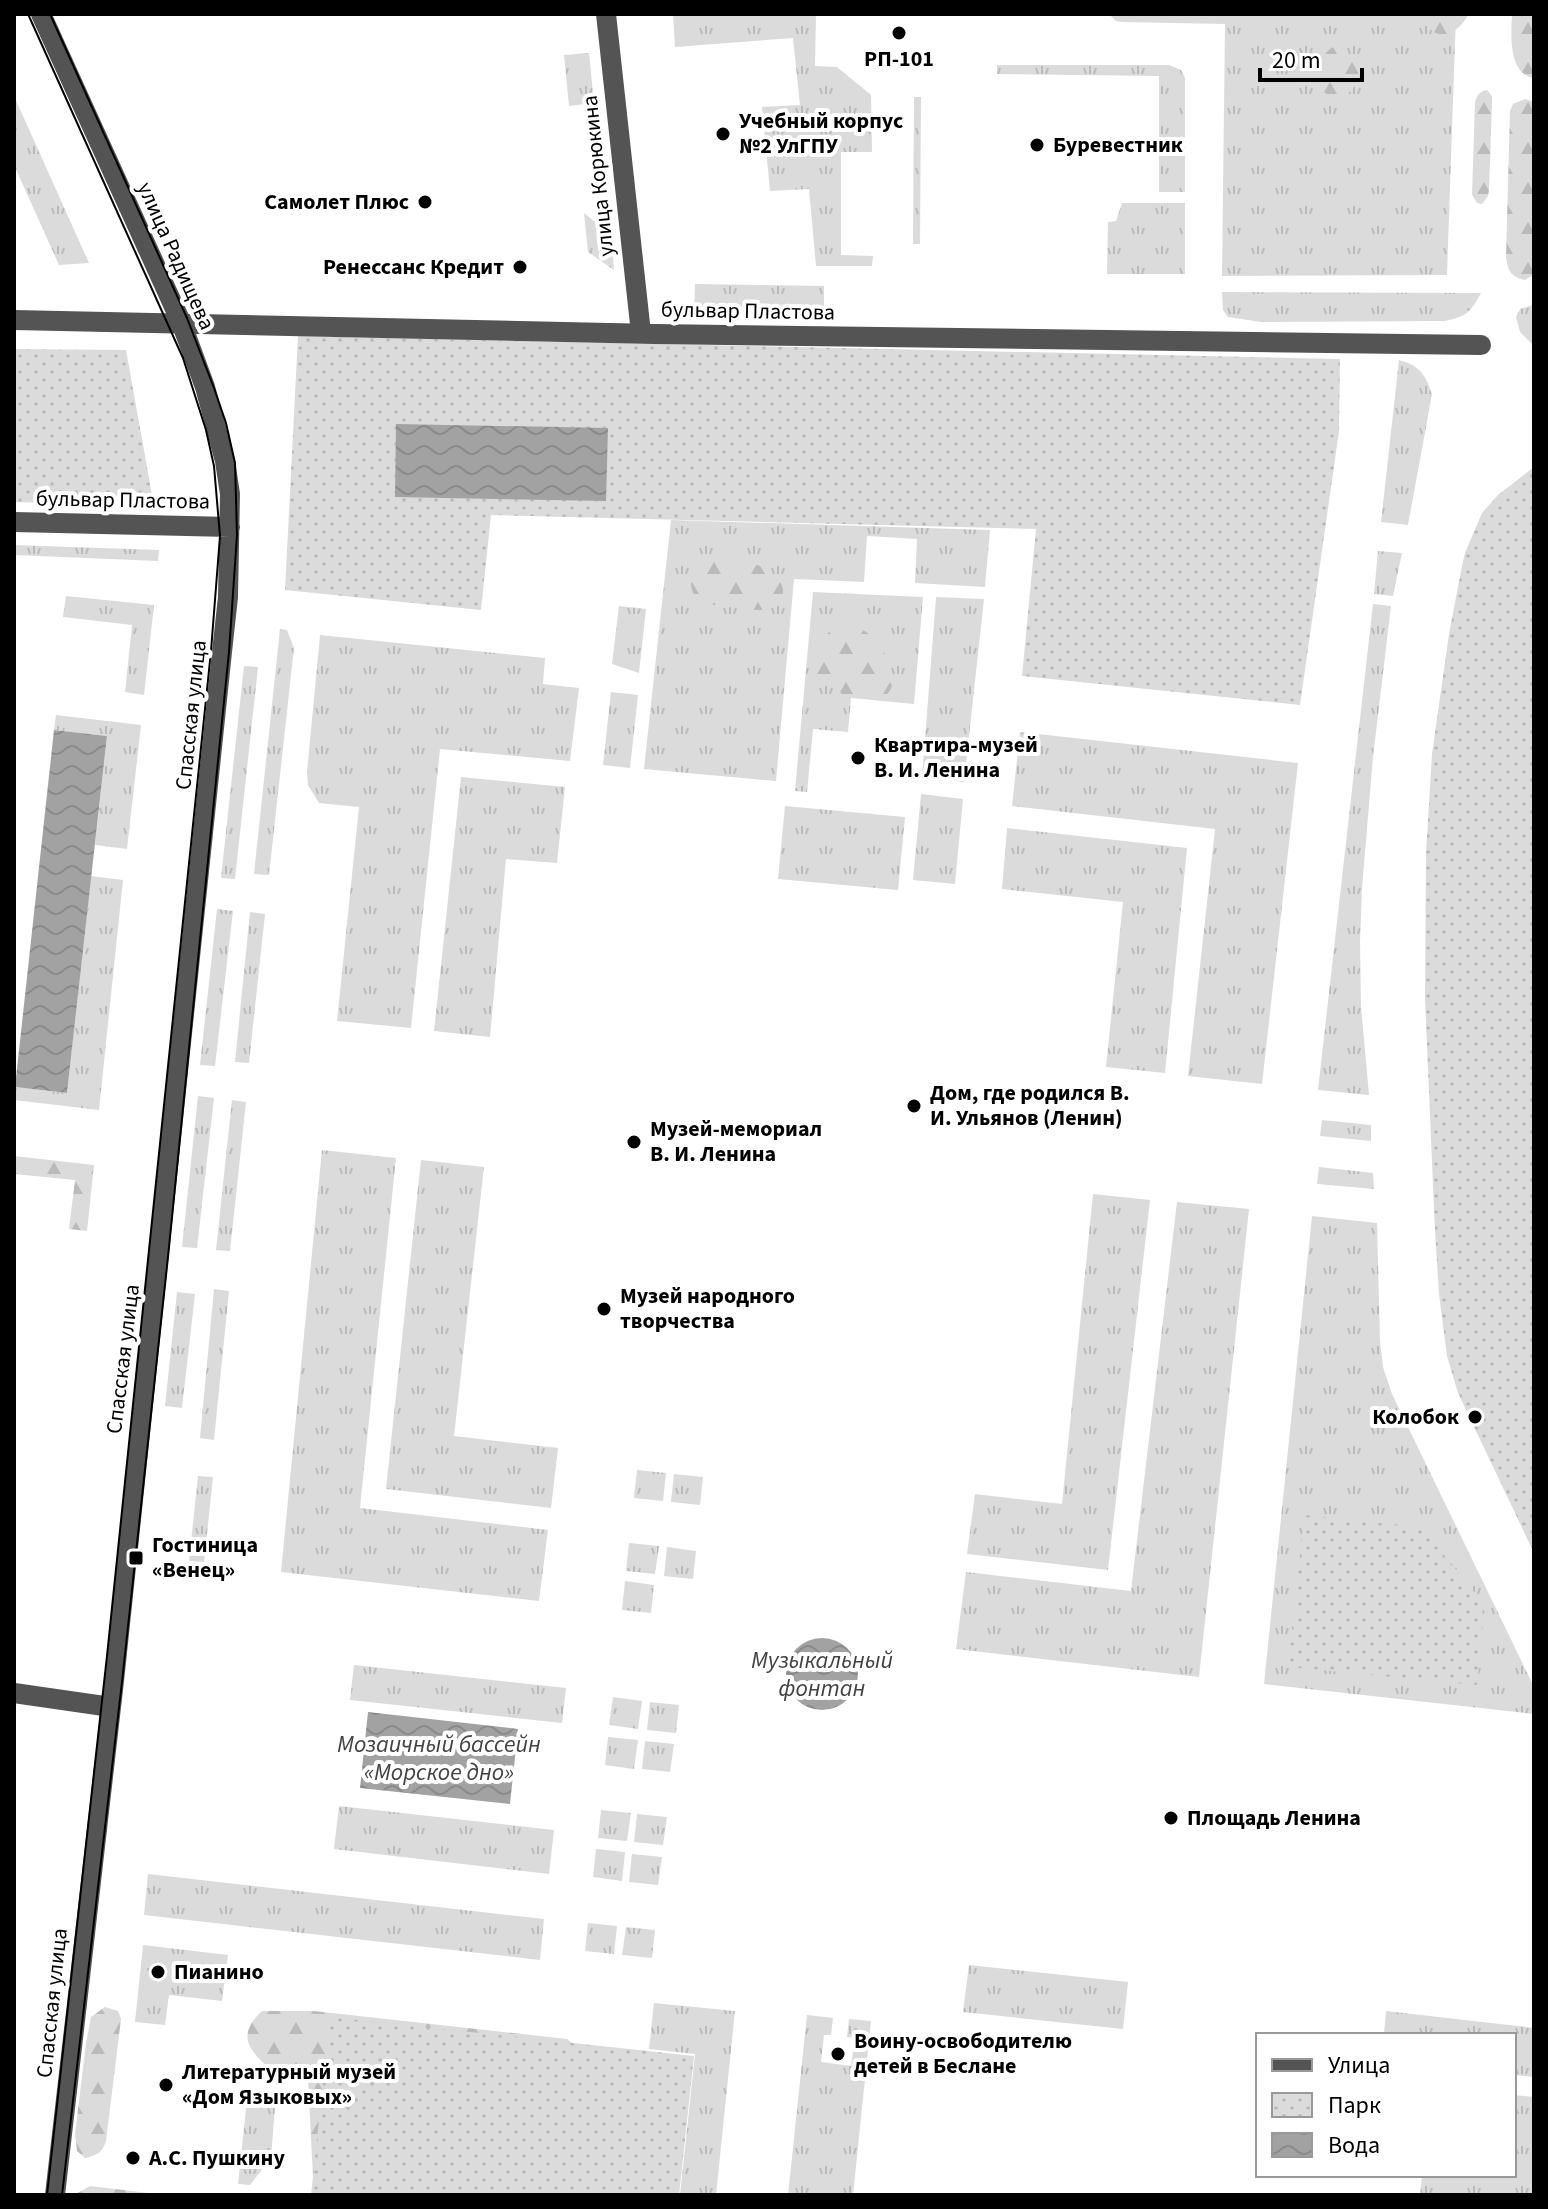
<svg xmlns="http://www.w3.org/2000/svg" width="1548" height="2209" font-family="'Source Sans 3',sans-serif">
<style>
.grass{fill:url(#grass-tufts)}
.forest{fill:url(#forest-firs)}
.park{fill:url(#park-dots)}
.water{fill:url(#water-waves)}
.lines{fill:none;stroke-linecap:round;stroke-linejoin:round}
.minor{stroke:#545454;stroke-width:20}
.tram{stroke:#000;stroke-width:2}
.poi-dot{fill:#000;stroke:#fff;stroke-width:3}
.labels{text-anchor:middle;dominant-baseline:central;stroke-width:8;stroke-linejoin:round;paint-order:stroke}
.poi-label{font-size:22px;font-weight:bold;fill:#000;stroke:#fff;text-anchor:start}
.street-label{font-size:22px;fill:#000;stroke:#fff}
.water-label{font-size:24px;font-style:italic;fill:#434343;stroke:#fff}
</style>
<defs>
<pattern id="grass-tufts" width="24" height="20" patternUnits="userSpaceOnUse" patternTransform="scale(2)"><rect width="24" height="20" fill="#dbdbdb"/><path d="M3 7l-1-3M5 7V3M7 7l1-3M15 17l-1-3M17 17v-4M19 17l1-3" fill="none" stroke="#bababa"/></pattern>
<pattern id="forest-firs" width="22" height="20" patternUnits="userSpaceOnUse" patternTransform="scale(2)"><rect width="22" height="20" fill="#dbdbdb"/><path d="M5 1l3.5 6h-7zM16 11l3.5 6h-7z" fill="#bababa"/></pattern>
<pattern id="park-dots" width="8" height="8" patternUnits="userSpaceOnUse" patternTransform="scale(2)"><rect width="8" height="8" fill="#dbdbdb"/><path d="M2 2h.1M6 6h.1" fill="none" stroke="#bababa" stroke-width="1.8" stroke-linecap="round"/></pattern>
<pattern id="water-waves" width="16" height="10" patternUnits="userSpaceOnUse" patternTransform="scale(2)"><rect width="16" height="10" fill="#a2a2a2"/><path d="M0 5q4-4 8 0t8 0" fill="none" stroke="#8a8a8a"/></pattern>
</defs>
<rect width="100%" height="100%" fill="#fff"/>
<!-- grass -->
<path class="grass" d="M 673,14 L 816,14 L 815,66 L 837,67 L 871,95 L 872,152 L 841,152 L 841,255 L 873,256 L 872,266 L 816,266 L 809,189 L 770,191 L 762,107 L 800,105 L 793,38 L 675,47 Z
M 1109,14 L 1456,14 L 1447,275 L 1222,276 L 1225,24 L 1122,22 L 1116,21 Z
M 589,53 L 594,103 L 569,106 L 564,55 Z
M 997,65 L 1169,65 L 1181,70 L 1185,78 L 1185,192 L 1159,192 L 1159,76 L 997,74 Z
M 14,96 L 89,263 L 59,265 L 14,165 Z
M 914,97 L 921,97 L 920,244 L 913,244 Z
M 1122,203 L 1185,203 L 1185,274 L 1107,274 L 1108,222 L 1116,221 Z
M 584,213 L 611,235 L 614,270 L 588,252 Z
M 695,284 L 824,286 L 824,314 L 694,312 Z
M 1222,292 L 1481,293 C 1470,313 1467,316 1445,321 L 1261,322 L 1228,317 L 1223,310 Z
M 1534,305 L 1534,346 L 1520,332 L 1516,317 L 1520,309 Z
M 1399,360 C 1420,366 1425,374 1432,394 L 1408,525 L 1381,522 Z
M 671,520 L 990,530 L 985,587 L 915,583 L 917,539 L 867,536 L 864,582 L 794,579 L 776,781 L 644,769 Z
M 14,545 L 159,550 L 158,561 L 14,555 Z
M 1378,551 L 1402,553 L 1393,596 L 1374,594 Z
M 813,592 L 923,597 L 914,704 L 851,698 L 848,732 L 813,729 L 807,792 L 795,791 Z
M 66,596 L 154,605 L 144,695 L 125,692 L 132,625 L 63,617 Z
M 936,597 L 984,599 L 964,782 L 922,778 Z
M 1373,604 L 1391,606 L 1373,757 L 1362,888 L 1360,942 L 1361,1006 L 1369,1095 L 1318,1090 Z
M 619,606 L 646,609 L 639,673 L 612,664 Z
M 280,629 L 287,630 L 294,648 L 269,875 L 254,874 Z
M 320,635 L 545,658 L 543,684 L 579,688 L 570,761 L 440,749 L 411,1028 L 337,1021 L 359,807 L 319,803 L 308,785 L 307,772 Z
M 244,666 L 258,667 L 235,879 L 221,878 Z
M 611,692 L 638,695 L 630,768 L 603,765 Z
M 56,715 L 141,725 L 127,849 L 95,845 L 107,736 L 54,730 Z
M 1020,732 L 1298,763 L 1262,1084 L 1188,1076 L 1215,829 L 1012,806 Z
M 461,777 L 565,787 L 557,863 L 506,859 L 490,1037 L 434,1031 Z
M 921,794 L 963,799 L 955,884 L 913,880 Z
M 785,806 L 905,817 L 898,890 L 778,879 Z
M 1007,828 L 1187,848 L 1165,1073 L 1106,1067 L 1123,902 L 1002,889 Z
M 91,876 L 123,880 L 99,1110 L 14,1100 L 15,1087 L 67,1093 Z
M 217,909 L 233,911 L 215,1066 L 200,1065 Z
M 250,912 L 265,914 L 249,1063 L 235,1062 Z
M 198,1096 L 214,1098 L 197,1248 L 182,1247 Z
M 232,1100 L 246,1102 L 230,1251 L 216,1250 Z
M 1322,1120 L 1371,1125 L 1371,1141 L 1320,1136 Z
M 322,1150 L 396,1158 L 360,1508 L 548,1530 L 539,1601 L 281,1572 Z
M 421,1160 L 484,1167 L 454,1436 L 558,1448 L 551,1508 L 386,1489 Z
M 1319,1167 L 1373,1173 L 1374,1189 L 1317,1184 Z
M 1093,1194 L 1150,1200 L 1108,1570 L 967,1554 L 975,1494 L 1062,1504 Z
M 1177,1202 L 1249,1209 L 1199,1677 L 956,1649 L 966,1572 L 1131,1591 Z
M 1312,1216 L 1377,1223 L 1380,1342 L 1383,1367 L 1392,1394 L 1534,1687 L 1534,1714 L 1264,1684 Z
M 214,1289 L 229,1291 L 214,1440 L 200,1438 Z
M 177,1292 L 195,1294 L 182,1408 L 165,1406 Z
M 637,1470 L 666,1473 L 663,1501 L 634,1498 Z
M 674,1474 L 703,1477 L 700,1505 L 671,1502 Z
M 198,1476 L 213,1477 L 204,1562 L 189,1561 Z
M 629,1543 L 659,1546 L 655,1574 L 626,1571 Z
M 667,1547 L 696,1551 L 693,1579 L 664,1576 Z
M 625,1581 L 654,1585 L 651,1613 L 622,1610 Z
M 354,1665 L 566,1688 L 562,1723 L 350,1700 Z
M 613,1697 L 642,1701 L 638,1729 L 609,1725 Z
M 650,1702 L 679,1705 L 676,1733 L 647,1730 Z
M 608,1737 L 638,1740 L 634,1769 L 605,1765 Z
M 645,1741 L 674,1744 L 670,1772 L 642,1769 Z
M 339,1806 L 554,1830 L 549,1874 L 334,1849 Z
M 601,1810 L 631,1813 L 627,1841 L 598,1838 Z
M 637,1814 L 667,1817 L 663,1845 L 634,1842 Z
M 596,1849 L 625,1852 L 622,1881 L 593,1877 Z
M 632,1854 L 662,1857 L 658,1885 L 629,1882 Z
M 148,1874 L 544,1919 L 540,1960 L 144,1915 Z
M 588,1923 L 617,1926 L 614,1954 L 585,1951 Z
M 626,1927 L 655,1930 L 652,1958 L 622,1955 Z
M 143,1945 L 228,1955 L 222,2001 L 169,1995 L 165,2025 L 135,2022 Z
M 969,1965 L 1128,1982 L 1123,2029 L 963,2012 Z
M 654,2003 L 735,2011 L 716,2195 L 680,2195 L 695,2054 L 649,2049 Z
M 1386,2011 L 1534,2028 L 1534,2077 L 1514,2075 L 1514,2035 L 1384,2035 Z
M 807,2015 L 833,2018 L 831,2035 L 824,2035 L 821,2062 L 851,2066 L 855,2038 L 847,2037 L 849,2019 L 871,2021 L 853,2195 L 788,2195 Z
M 248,2090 L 267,2094 L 272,2097 L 275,2107 L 271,2158 L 250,2185 L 238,2184 Z
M 1514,2095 L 1534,2097 L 1534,2195 L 1420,2195 L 1422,2175 L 1514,2175 Z"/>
<!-- forest -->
<path class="forest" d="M 1420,14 L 1469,14 C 1454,39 1434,44 1420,14 Z
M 1512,14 L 1534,14 L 1533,78 C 1508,73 1511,34 1512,14 Z
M 1333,47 C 1371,57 1361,98 1335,96 C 1309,95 1315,57 1333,47 Z
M 1487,90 L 1492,96 L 1492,103 L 1489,190 L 1488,196 L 1482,204 L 1477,203 L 1472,195 L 1475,102 C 1477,95 1480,91 1487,90 Z
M 1525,99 L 1534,102 L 1534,274 L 1525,280 C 1511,277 1508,271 1506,257 L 1510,111 L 1513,104 Z
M 716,555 C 732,554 768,566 778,579 C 792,596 774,611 757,610 C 745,609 711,606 701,601 C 690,596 688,578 695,568 C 700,562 708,558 716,555 Z
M 854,626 C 861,629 866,631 871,636 C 887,650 906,687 880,699 L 844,697 L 833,683 L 819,680 L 811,674 C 801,646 829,626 854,626 Z
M 14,1156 L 94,1165 L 87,1231 L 69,1229 L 75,1180 L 14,1174 Z
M 105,2007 L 118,2011 L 121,2019 L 106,2141 C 102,2153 97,2155 85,2158 L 77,2151 L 75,2134 L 86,2043 L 91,2017 Z
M 262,2011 L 314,2011 L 567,2039 L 579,2049 L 313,2177 L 308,2079 L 296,2072 L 278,2077 C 256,2055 231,2040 262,2011 Z
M 90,2186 L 165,2195 L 74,2195 Z"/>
<!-- park -->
<path class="park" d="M 298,336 L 1340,359 L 1339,431 L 1300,705 L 1022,676 L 1036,529 L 491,515 L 481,610 L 285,590 Z
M 14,349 L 126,350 L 154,506 L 14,502 Z
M 1534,467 L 1534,1553 L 1458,1393 L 1447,1356 L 1439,1294 L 1435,1232 L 1425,999 L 1426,853 L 1432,754 L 1449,634 L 1462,566 L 1465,553 L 1482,513 L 1498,495 Z
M 1304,1515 L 1421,1527 L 1485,1605 L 1477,1685 L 1288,1667 Z
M 330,2017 L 694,2056 L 679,2195 L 311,2195 Z"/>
<!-- water -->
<path class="water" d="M 396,424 L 608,428 L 606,501 L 395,497 Z
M 54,730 L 107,736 L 67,1093 L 15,1087 Z
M786 1674a36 36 0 1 1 72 0a36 36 0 1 1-72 0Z
M 368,1712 L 518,1729 L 510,1804 L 360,1788 Z"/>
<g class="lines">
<!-- minor -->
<path class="minor" d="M 41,14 L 181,322 L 205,387 L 225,461 L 230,494 L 228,597 L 222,652 L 114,1681 L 55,2195
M 606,14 L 641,333
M 14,320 L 654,334 L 1481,345
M 14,522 L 230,527
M 14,1693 L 111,1707"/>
<!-- tram -->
<path class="tram" d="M 28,14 L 183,358 L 206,430 L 214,466 L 220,536 L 211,651 L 107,1656 L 47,2195
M 50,14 L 187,318 L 214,388 L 226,423 L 235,463 L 237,535 L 229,652 L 168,1257 L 122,1682 L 62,2195"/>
</g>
<!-- markers -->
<g class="poi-dot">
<circle cx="899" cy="33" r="8"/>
<circle cx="723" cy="134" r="8"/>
<circle cx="1037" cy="145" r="8"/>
<circle cx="425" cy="202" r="8"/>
<circle cx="520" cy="267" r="8"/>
<circle cx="858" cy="758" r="8"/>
<circle cx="914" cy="1106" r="8"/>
<circle cx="634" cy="1142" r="8"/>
<circle cx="604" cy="1309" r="8"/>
<circle cx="1475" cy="1417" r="8"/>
<rect x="128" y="1550" width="16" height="16" rx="4"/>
<circle cx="1171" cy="1818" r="8"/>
<circle cx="158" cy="1972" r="8"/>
<circle cx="838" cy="2054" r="8"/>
<circle cx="166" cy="2085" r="8"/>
<circle cx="133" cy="2158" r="8"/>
</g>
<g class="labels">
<!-- poi labels -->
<g class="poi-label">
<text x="899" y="59" text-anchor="middle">РП-101</text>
<text x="739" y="121">Учебный корпус<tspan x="739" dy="25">№2 УлГПУ</tspan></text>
<text x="1053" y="145">Буревестник</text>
<text x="409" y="202" text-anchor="end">Самолет Плюс</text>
<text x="504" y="267" text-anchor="end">Ренессанс Кредит</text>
<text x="874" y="745">Квартира-музей<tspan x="874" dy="25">В. И. Ленина</tspan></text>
<text x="930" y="1093">Дом, где родился В.<tspan x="930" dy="25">И. Ульянов (Ленин)</tspan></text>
<text x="650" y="1129">Музей-мемориал<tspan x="650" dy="25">В. И. Ленина</tspan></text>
<text x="620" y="1296">Музей народного<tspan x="620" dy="25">творчества</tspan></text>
<text x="1459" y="1417" text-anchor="end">Колобок</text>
<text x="152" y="1545">Гостиница<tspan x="152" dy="25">«Венец»</tspan></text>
<text x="1187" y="1818">Площадь Ленина</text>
<text x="174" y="1972">Пианино</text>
<text x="854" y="2041">Воину-освободителю<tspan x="854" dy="25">детей в Беслане</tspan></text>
<text x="182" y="2072">Литературный музей<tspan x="182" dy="25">«Дом Языковых»</tspan></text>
<text x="149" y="2158">А.С. Пушкину</text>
</g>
<!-- street labels -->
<g class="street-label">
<text transform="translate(598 176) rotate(-96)">улица Корюкина</text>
<text transform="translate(176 256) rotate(66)">улица Радищева</text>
<text transform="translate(748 311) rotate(1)">бульвар Пластова</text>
<text transform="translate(123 500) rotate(1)">бульвар Пластова</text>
<text transform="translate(191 715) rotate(-84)">Спасская улица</text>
<text transform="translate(123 1359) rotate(-83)">Спасская улица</text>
<text transform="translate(52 2003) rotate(-84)">Спасская улица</text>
</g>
<!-- water labels -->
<g class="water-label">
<text x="822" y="1660">Музыкальный<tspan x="822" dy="28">фонтан</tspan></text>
<text x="439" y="1744">Мозаичный бассейн<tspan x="439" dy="28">«Морское дно»</tspan></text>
</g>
</g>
<!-- border -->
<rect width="1548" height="2209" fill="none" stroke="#000000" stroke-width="32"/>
<!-- legend -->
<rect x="1256" y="2033" width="260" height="144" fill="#ffffff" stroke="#999999" stroke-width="2"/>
<rect x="1272" y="2059" width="40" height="12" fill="#545454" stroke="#999999" stroke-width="2"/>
<text x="1328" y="2073" font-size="24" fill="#000000">Улица</text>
<rect x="1272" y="2093" width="40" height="24" fill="url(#park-dots)" stroke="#999999" stroke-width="2"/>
<text x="1328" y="2113" font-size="24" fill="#000000">Парк</text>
<rect x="1272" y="2133" width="40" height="24" fill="url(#water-waves)" stroke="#999999" stroke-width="2"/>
<text x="1328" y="2153" font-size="24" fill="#000000">Вода</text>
<!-- scale -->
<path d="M1260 68v12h102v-12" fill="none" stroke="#000000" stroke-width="4"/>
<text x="1272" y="68" font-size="24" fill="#000000" stroke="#ffffff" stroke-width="6" paint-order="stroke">20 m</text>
</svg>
